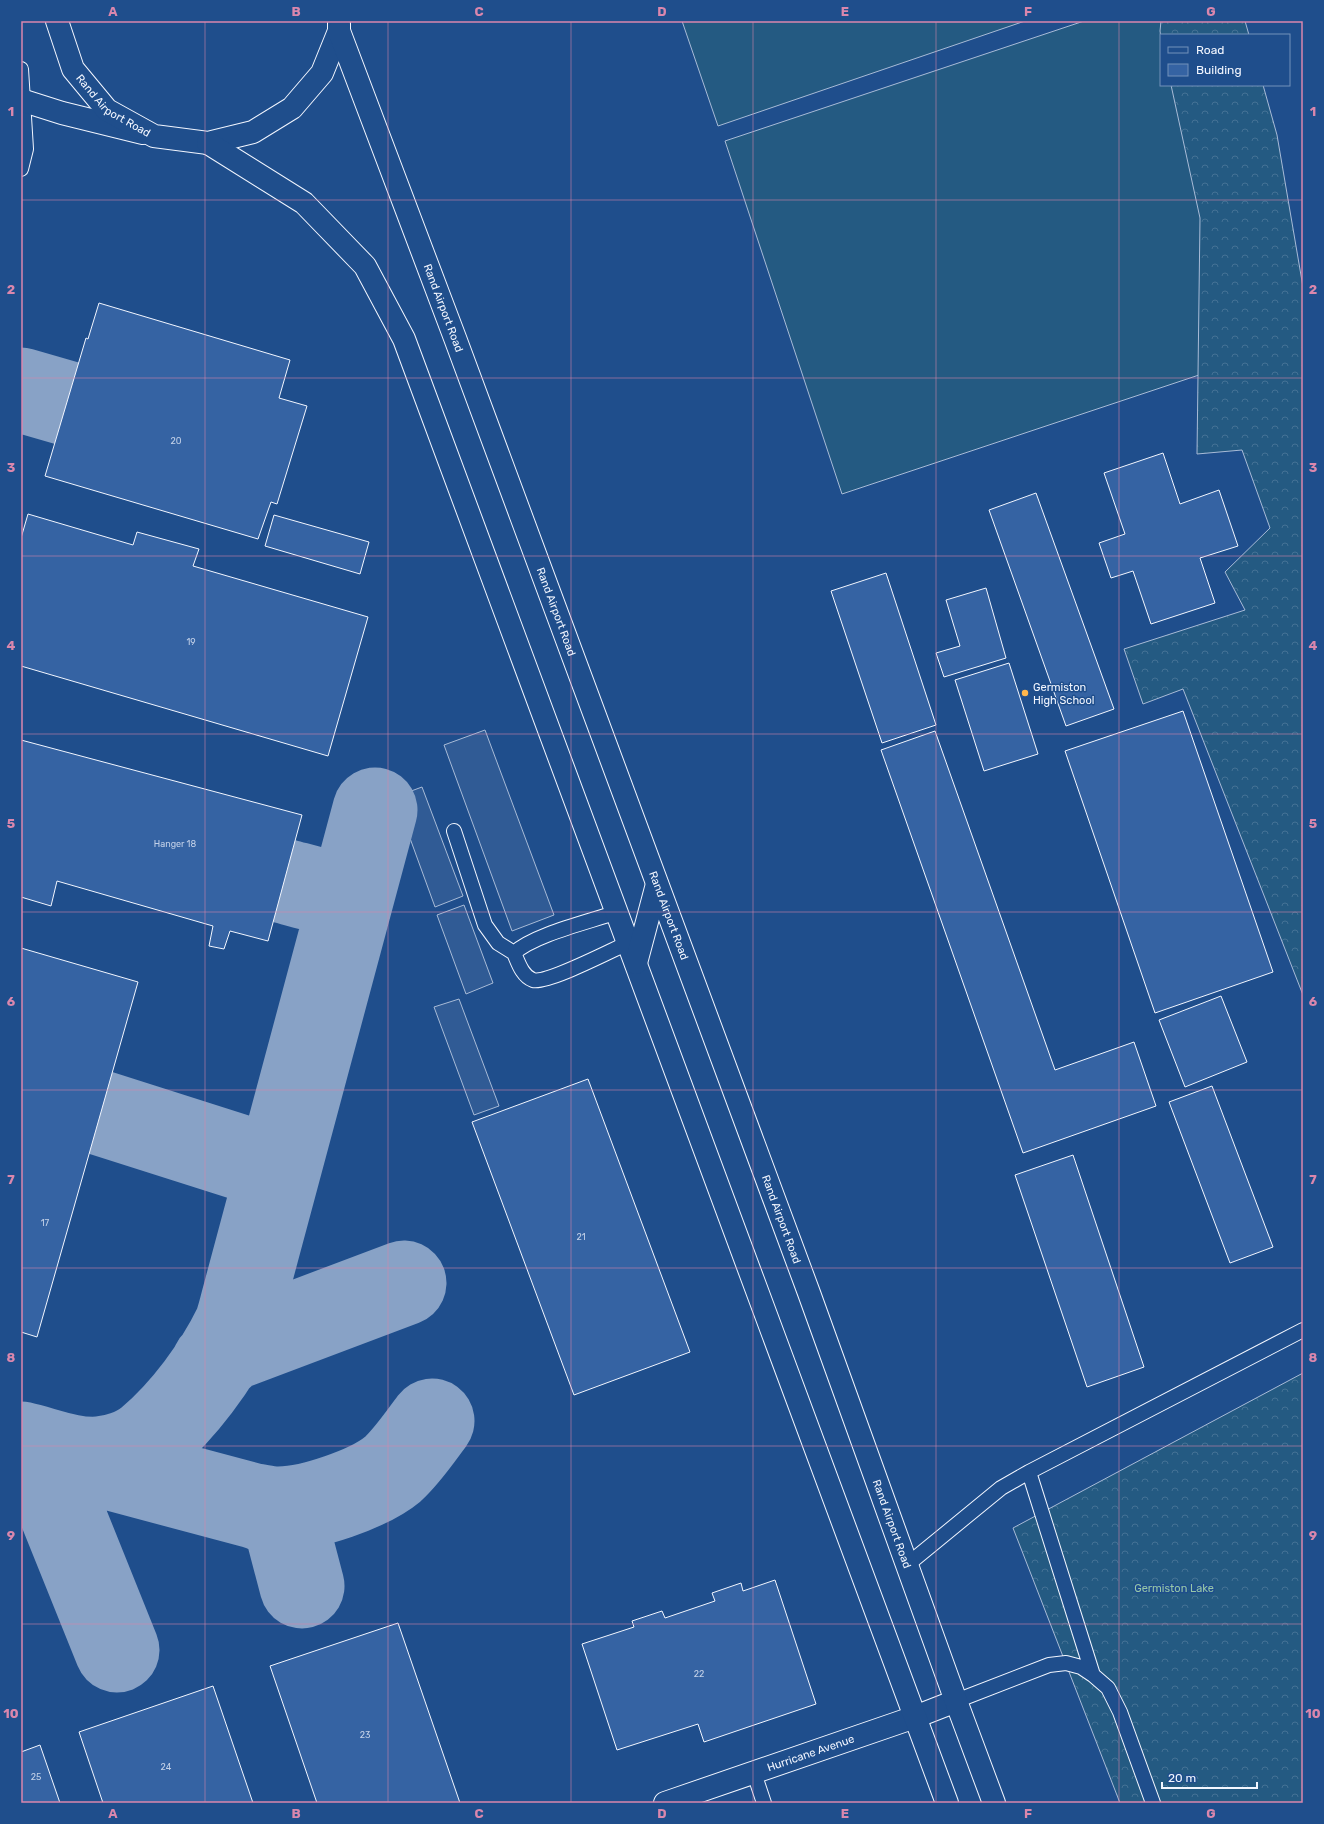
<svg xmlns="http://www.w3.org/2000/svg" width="1324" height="1824" font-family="Rubik,sans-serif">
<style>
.grass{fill:#245a82;stroke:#a8bbd7}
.forest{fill:url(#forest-crowns);stroke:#a8bbd7}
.parking{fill:#305b95;stroke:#a8bbd7}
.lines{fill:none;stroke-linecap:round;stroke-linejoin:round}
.taxiway{stroke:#88a2c6;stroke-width:85}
.building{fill:#3563a3;stroke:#f2f6ff}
.lane-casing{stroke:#f2f6ff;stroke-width:16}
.street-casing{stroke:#f2f6ff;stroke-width:24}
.secondary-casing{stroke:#f2f6ff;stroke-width:24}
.lane{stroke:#1f4e8c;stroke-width:14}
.street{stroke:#1f4e8c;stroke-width:22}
.secondary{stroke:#1f4e8c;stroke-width:22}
.grid{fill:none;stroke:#da87ad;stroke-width:1;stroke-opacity:0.55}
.poi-dot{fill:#ffb74d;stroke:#1f4e8c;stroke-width:1.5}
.labels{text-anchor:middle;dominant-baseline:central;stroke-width:3;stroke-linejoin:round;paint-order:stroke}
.number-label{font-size:9px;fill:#c3d1e8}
.street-label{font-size:11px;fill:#f2f6ff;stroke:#1f4e8c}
.poi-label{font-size:11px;fill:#f2f6ff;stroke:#1f4e8c;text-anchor:start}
.park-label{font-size:11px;fill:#97c8a6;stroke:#1f4e8c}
.neatline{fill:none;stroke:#da87ad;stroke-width:1.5}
.grid-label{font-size:13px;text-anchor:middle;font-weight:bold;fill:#da87ad}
</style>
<defs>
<pattern id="forest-crowns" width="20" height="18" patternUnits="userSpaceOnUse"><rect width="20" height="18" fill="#245a82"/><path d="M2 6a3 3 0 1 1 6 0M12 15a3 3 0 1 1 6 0" fill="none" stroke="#447295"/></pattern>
</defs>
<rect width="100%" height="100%" fill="#1f4e8c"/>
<!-- grass -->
<path class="grass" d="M 682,21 L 1025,21 L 718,126 Z
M 1084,21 L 1181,21 L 1161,35 L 1161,85 L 1202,85 L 1289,345 L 842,494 L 725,141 Z"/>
<!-- forest -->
<path class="forest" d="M 1161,21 L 1245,21 L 1249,35 L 1161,35 L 1161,38 L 1160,31 Z
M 1171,85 L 1263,85 L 1277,135 L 1303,287 L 1303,995 L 1183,689 L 1143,704 L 1124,649 L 1245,610 L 1225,572 L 1270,528 L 1242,450 L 1197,454 L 1200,218 Z
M 1303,1373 L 1303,1803 L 1120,1803 L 1013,1528 Z"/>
<!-- parking -->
<path class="parking" d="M 485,730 L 554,915 L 512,931 L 444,745 Z
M 422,787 L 463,896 L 435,907 L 395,797 Z
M 464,905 L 493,983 L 466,994 L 437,915 Z
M 459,999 L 499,1106 L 474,1115 L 434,1007 Z"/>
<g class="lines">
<!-- taxiway -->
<path class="taxiway" d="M 21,390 L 66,403
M 284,881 C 297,885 330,892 340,900 C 345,905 346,914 345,921
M 101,1113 L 252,1161 C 267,1168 273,1178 272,1194
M 214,1363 L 229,1349 L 404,1283
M 21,1444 C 47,1450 72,1461 99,1459 C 115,1458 136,1451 149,1440 C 184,1410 216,1367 236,1326 C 239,1318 241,1310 243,1302 L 375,810
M 21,1445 C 33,1451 41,1465 47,1476 L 117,1650
M 78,1459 L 254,1506 C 267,1510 280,1516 287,1529 L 302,1586
M 254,1506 C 262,1507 270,1509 278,1509 C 310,1509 369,1489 393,1469 C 408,1455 420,1437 432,1421"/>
</g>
<!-- building -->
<path class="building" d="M 99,303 L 290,360 L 279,398 L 307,406 L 277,504 L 271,502 L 258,539 L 45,476 L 86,338 L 88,339 Z
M 1163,453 L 1180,504 L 1219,490 L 1238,546 L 1200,558 L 1215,603 L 1151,624 L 1133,571 L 1111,578 L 1099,543 L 1125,534 L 1104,473 Z
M 1036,493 L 1114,709 L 1066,726 L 989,510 Z
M 28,514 L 133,545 L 137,532 L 199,549 L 193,566 L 368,617 L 328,756 L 21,666 L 21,538 Z
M 274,515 L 369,542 L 360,574 L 265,546 Z
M 886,573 L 936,725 L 882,743 L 831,591 Z
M 986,588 L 1006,658 L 944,677 L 936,653 L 960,646 L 946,600 Z
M 1009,663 L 1038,754 L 984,771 L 955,680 Z
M 1183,711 L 1273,972 L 1155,1013 L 1065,751 Z
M 935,731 L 1055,1070 L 1134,1042 L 1156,1106 L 1023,1153 L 881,750 Z
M 21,740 L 302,815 L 268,941 L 230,931 L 224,949 L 209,946 L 213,926 L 57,881 L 51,906 L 21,897 Z
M 21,948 L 138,982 L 37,1337 L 21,1332 Z
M 1221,996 L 1247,1062 L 1185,1087 L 1159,1020 Z
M 588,1079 L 690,1352 L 574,1395 L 472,1122 Z
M 1212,1086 L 1273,1247 L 1230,1263 L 1169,1102 Z
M 1073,1155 L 1144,1367 L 1087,1387 L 1015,1175 Z
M 775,1580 L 816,1704 L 704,1742 L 698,1724 L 617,1750 L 582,1644 L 634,1627 L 632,1621 L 662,1611 L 665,1618 L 715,1601 L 712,1593 L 741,1583 L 743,1591 Z
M 398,1623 L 460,1803 L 317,1803 L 270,1666 Z
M 213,1686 L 253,1803 L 103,1803 L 79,1732 Z
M 40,1745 L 60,1803 L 21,1803 L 21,1752 Z"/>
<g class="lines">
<defs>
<path id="lane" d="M 21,69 L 26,149 L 21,169
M 454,831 L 485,925 L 498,943 L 514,953
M 617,912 C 589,922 535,934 514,953 C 518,962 522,976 533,980 C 547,984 612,950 628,943
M 1029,1472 L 1093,1675
M 907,1565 L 1001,1488 L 1029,1472 L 1303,1330
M 956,1701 L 1049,1665 L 1066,1663 L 1081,1667 L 1093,1675 L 1108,1688 L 1120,1712 L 1153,1803
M 754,1773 L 764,1803"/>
<g id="street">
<path d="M 21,100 L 62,113 L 143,133"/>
<path id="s1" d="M 665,1803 L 915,1717 L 956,1701"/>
</g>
<g id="secondary">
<path id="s2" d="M 57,21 L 73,69 L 107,110 L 154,136 L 208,143 L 253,132 L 292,108 L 322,73 L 339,31 L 339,24"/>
<path id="s3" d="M 339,31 L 455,338 L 809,1293 L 956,1701 L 994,1803"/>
<path d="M 208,143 L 304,203 L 365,266 L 404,339 L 947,1803"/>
<path d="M 636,963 L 657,884"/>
</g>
</defs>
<!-- lane casing -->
<use href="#lane" class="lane-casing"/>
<!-- street casing -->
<use href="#street" class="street-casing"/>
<!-- secondary casing -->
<use href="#secondary" class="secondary-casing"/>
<!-- lane -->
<use href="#lane" class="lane"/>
<!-- street -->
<use href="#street" class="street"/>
<!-- secondary -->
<use href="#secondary" class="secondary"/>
</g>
<!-- grid -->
<path class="grid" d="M 205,21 L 205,1803M 388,21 L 388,1803M 571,21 L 571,1803M 753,21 L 753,1803M 936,21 L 936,1803M 1119,21 L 1119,1803M 21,200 L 1303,200M 21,378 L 1303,378M 21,556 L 1303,556M 21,734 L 1303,734M 21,912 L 1303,912M 21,1090 L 1303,1090M 21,1268 L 1303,1268M 21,1446 L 1303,1446M 21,1624 L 1303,1624"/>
<!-- markers -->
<circle class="poi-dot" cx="1025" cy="693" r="4"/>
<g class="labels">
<!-- number labels -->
<g class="number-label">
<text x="176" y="441">20</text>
<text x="191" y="642">19</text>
<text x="175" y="844">Hanger 18</text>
<text x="45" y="1223">17</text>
<text x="581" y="1237">21</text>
<text x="699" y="1674">22</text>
<text x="365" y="1735">23</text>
<text x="166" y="1767">24</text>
<text x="36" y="1777">25</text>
</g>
<!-- street labels -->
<g class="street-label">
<text stroke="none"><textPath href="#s2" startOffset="106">Rand Airport Road</textPath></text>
<text stroke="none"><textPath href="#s3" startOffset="296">Rand Airport Road</textPath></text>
<text stroke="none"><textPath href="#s3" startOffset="620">Rand Airport Road</textPath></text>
<text stroke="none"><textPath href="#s3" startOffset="944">Rand Airport Road</textPath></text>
<text stroke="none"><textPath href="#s3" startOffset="1268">Rand Airport Road</textPath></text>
<text stroke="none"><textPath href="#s3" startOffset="1592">Rand Airport Road</textPath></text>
<text stroke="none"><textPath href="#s1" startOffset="154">Hurricane Avenue</textPath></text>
</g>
<!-- poi labels -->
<g class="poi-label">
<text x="1033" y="687">Germiston<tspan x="1033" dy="13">High School</tspan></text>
</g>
<!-- park labels -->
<g class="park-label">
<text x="1174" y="1588">Germiston Lake</text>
</g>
</g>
<!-- border -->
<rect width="1324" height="1824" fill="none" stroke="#1f4e8c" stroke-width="44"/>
<!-- legend -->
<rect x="1160" y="34" width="130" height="52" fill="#1f4e8c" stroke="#7391ba"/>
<rect x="1168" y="47" width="20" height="6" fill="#1f4e8c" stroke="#7391ba"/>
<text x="1196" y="54" font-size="12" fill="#f2f6ff">Road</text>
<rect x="1168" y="64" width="20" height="12" fill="#3563a3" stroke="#7391ba"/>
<text x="1196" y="74" font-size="12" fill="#f2f6ff">Building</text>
<!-- scale -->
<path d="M1162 1782v6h95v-6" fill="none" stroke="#f2f6ff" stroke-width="2"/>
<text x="1168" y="1782" font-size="12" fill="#f2f6ff" stroke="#1f4e8c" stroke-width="3" paint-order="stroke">20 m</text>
<rect x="22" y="22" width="1280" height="1780" class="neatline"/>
<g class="grid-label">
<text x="113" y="16">A</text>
<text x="296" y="16">B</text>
<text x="479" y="16">C</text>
<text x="662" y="16">D</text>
<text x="845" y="16">E</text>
<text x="1028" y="16">F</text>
<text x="1211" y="16">G</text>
<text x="11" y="116">1</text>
<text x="1313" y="116">1</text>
<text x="11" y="294">2</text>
<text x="1313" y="294">2</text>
<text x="11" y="472">3</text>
<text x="1313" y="472">3</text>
<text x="11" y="650">4</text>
<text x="1313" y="650">4</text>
<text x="11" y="828">5</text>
<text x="1313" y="828">5</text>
<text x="11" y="1006">6</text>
<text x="1313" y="1006">6</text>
<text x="11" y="1184">7</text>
<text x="1313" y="1184">7</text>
<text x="11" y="1362">8</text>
<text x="1313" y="1362">8</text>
<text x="11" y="1540">9</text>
<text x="1313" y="1540">9</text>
<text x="11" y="1718">10</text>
<text x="1313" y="1718">10</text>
<text x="113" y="1818">A</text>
<text x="296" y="1818">B</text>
<text x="479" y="1818">C</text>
<text x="662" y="1818">D</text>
<text x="845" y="1818">E</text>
<text x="1028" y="1818">F</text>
<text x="1211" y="1818">G</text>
</g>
</svg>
